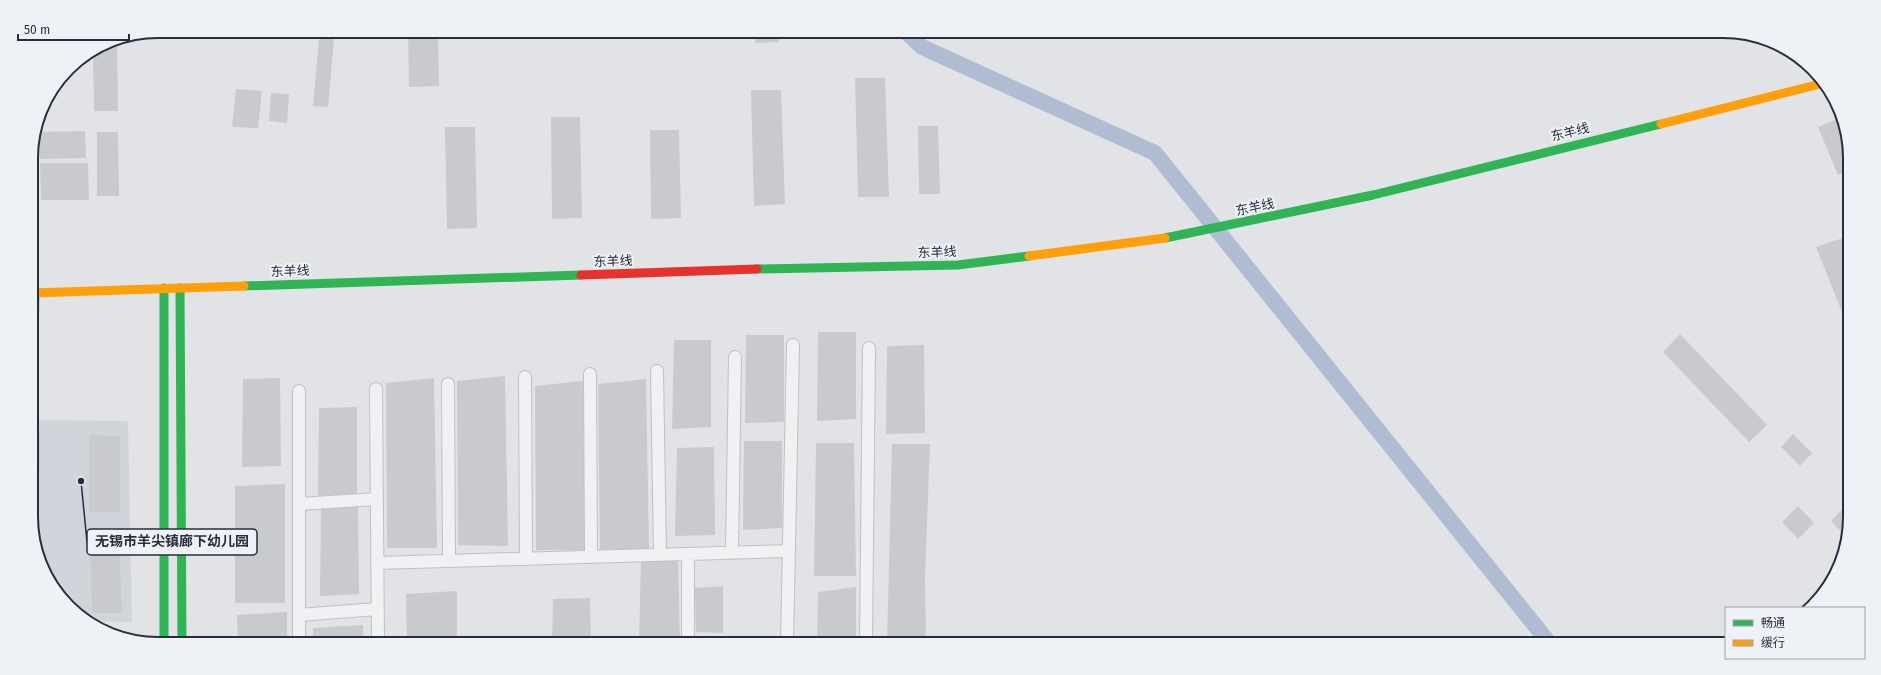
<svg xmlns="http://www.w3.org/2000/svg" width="1881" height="675" font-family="'Fira Sans','Noto Sans SC',sans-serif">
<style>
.built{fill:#d1d4db}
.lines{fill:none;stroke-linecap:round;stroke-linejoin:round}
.canal{stroke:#afbcd1;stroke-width:16}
.building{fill:#c8cace}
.street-casing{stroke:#bec0c3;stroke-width:14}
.street{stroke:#f0f1f3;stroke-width:12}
.fast{stroke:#30b455;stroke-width:9}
.slow{stroke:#ff9f0a;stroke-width:9}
.jam{stroke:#e5322d;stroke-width:9}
.labels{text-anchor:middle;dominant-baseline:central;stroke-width:4;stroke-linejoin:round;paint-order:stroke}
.street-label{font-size:13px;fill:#282e3f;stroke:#eef1f6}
.rim{fill:none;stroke:#282e3f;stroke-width:2}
.leader{fill:none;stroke:#282e3f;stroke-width:1.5}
.callout-dot{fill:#282e3f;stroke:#eef1f6;stroke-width:1.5}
.callout{fill:#eef1f6;stroke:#282e3f;stroke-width:1.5}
.callout-label{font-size:14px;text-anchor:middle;font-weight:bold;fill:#282e3f}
</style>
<rect width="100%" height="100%" fill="#e1e3e6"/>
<!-- built -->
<path class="built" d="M 33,420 L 128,421 L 132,622 L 94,621 L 62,601 L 33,542 Z"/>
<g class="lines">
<!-- canal -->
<path class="canal" d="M 905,31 L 922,47 L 1155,153 L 1550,644"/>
</g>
<!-- building -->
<path class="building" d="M 408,31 L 438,31 L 439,86 L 409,87 Z
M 755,31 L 779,31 L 779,42 L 755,43 Z
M 117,39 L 118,111 L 94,111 L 93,51 L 109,41 Z
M 319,39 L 334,39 L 328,107 L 313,106 Z
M 855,78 L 885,78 L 889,197 L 858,197 Z
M 236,89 L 262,91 L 258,128 L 232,127 Z
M 751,90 L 781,90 L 785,204 L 754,206 Z
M 271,93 L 289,94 L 287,123 L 269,121 Z
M 551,117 L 580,117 L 582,218 L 552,219 Z
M 1842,117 L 1849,141 L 1849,171 L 1838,175 L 1818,127 Z
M 918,126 L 938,126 L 940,194 L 919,194 Z
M 445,127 L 475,127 L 477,228 L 447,229 Z
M 650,130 L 679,130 L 681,218 L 651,219 Z
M 85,131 L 86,158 L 40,159 L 39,132 Z
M 97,132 L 118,132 L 119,196 L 97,196 Z
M 40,163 L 88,163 L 89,200 L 41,200 Z
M 1849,236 L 1849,310 L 1842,312 L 1816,247 Z
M 818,332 L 856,332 L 856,419 L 817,421 Z
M 1680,334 L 1767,425 L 1749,442 L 1663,352 Z
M 746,335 L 784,335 L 784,422 L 745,423 Z
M 674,340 L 711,340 L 711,427 L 672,429 Z
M 924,345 L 925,433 L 886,434 L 887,346 Z
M 505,376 L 508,546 L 458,545 L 457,381 Z
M 280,378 L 281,466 L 242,467 L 243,379 Z
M 434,378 L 437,548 L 387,548 L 386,383 Z
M 646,379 L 649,549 L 600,549 L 598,384 Z
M 583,381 L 585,550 L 536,550 L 535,386 Z
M 357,407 L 357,494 L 318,496 L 319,408 Z
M 33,432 L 40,432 L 40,470 L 33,470 Z
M 1793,434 L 1812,453 L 1800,466 L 1781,447 Z
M 89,435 L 120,436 L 120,512 L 89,512 Z
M 744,441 L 782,441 L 782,528 L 743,530 Z
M 816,443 L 854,443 L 856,576 L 814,576 Z
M 892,444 L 930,444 L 925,577 L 926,644 L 887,644 Z
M 714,447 L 715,535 L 675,536 L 677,448 Z
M 285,484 L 285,603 L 235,603 L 235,486 Z
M 1846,505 L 1850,509 L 1847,538 L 1831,521 Z
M 1798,506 L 1814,523 L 1798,539 L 1782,522 Z
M 321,507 L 358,507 L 359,594 L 320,596 Z
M 90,538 L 119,539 L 122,613 L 92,613 Z
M 678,556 L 680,644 L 639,644 L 641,557 Z
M 723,586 L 723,633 L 696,632 L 695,588 Z
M 856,587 L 856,644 L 817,644 L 818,592 Z
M 457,591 L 457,644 L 407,644 L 406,594 Z
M 590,598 L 591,644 L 552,644 L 553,599 Z
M 287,612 L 287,644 L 238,644 L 237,615 Z
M 363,625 L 363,644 L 313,644 L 313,628 Z"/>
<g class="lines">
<defs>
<path id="street" d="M 32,320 L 33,293
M 657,371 L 660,555
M 590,374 L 591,557
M 525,377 L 526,559
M 448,384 L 449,561
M 376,389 L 378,644
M 299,391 L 299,644
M 299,504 L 377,499
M 732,552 L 735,357
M 688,554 L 688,644
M 377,563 L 789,551
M 299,615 L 377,609
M 787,644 L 793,345
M 866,644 L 869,348"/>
</defs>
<!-- street casing -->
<use href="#street" class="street-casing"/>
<!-- street -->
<use href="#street" class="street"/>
<!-- fast -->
<path class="fast" d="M 1165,238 L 1373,195 L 1661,124
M 757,269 L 958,265 L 1029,256
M 244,286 L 581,275
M 164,288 L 164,644
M 180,288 L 182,644"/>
<!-- slow -->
<path class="slow" d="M 1661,124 L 1824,83
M 1029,256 L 1165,238
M 32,293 L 244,286"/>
<!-- jam -->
<path class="jam" d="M 581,275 L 757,269"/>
</g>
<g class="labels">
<!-- street labels -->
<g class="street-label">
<text transform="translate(1570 132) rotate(-14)">东羊线</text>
<text transform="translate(1255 207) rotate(-12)">东羊线</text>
<text transform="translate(937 252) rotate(-2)">东羊线</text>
<text transform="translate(613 261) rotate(-2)">东羊线</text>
<text transform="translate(290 271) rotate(-2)">东羊线</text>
</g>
</g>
<!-- crop -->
<path d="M0 0H1881V675H0ZM158 38H1723A120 120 0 0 1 1843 158V517A120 120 0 0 1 1723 637H158A120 120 0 0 1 38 517V158A120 120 0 0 1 158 38Z" fill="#eef1f6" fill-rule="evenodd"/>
<path class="rim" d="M158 38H1723A120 120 0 0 1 1843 158V517A120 120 0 0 1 1723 637H158A120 120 0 0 1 38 517V158A120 120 0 0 1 158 38Z"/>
<!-- callouts -->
<path class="leader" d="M81 481L87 542"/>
<circle class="callout-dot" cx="81" cy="481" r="4"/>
<rect class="callout" x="87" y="529" width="170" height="26" rx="4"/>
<g class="callout-label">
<text x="172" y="546">无锡市羊尖镇廊下幼儿园</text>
</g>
<!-- legend -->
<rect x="1725" y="607" width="140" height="52" fill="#eef1f6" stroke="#9fa3ad"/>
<rect x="1733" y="620" width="20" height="6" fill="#30b455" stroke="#9fa3ad"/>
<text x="1761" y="627" font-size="12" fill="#282e3f">畅通</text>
<rect x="1733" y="640" width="20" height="6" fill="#ff9f0a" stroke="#9fa3ad"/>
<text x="1761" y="647" font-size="12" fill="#282e3f">缓行</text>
<!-- scale -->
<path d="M18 34v6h111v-6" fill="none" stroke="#282e3f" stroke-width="2"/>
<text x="24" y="34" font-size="12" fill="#282e3f" stroke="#eef1f6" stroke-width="3" paint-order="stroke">50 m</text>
</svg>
